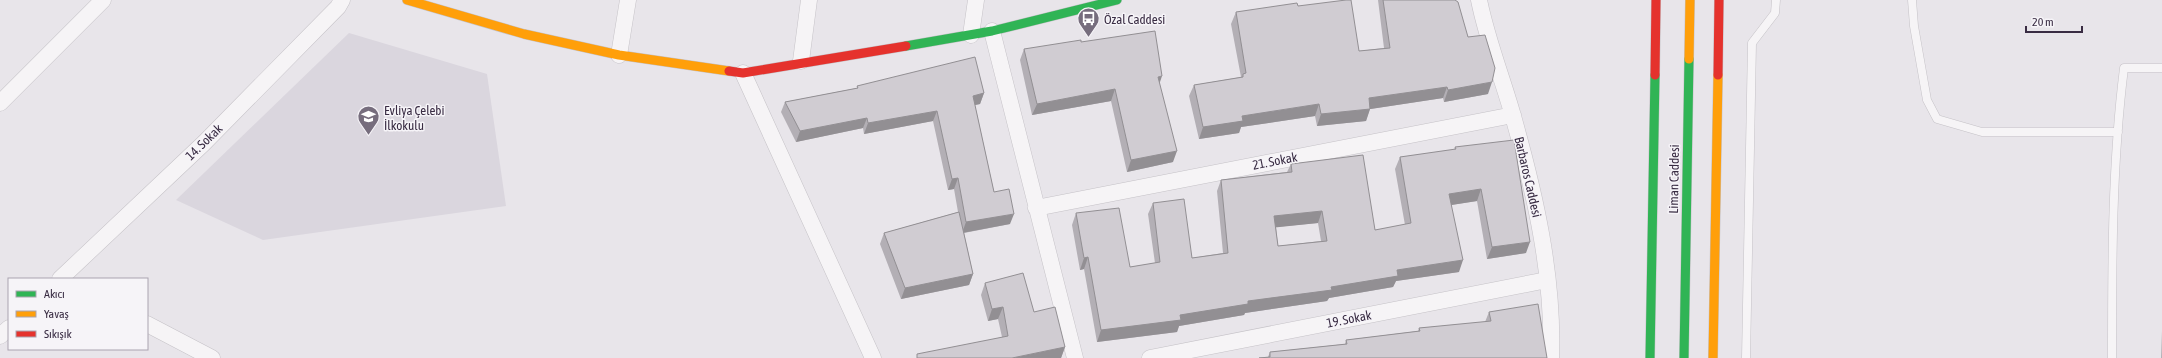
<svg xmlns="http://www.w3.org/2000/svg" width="2162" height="358" font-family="'Asap Condensed',sans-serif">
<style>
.built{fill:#dad6de}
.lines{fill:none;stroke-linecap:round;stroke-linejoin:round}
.lane-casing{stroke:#c5c2c7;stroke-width:9}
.street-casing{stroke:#c5c2c7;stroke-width:17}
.fast-casing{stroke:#c5c2c7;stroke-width:10}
.slow-casing{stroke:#c5c2c7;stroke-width:10}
.jam-casing{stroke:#c5c2c7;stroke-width:10}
.lane{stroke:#f6f4f6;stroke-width:8}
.street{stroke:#f6f4f6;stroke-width:16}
.fast{stroke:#30b455;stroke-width:9}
.slow{stroke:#ff9f0a;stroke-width:9}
.jam{stroke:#e5322d;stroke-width:9}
.wall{fill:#b3afb5;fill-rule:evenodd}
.shaded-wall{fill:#928f93}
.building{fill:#d0ccd2;stroke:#928f93;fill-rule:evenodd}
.labels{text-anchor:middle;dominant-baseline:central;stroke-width:3;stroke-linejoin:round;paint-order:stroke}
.poi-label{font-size:13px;fill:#392c43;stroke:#f6f4f8;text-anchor:start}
.street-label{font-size:13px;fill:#392c43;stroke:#f6f4f8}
</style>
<rect width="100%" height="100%" fill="#e8e5ea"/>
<!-- built -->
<path class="built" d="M 349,33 L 487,74 L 506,206 L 263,240 L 176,200 Z"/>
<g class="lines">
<defs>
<path id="lane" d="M 1912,0 L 1914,26 L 1927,100 L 1937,119 L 1982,132 L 2118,132
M 1746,358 L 1752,43 L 1775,13 L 1776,0
M 2112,358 C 2112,261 2112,164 2124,68 L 2162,68"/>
<path id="street" d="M 1479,0 C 1487,40 1502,77 1513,116 C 1535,194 1554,276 1551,358
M 992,31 L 1075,358
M 971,35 L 976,0
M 619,55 L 628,0
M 801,61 L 809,0
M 743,73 L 873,358
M 0,103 L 103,0
M 1036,208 L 1513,115
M 60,279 L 204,143 L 338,7 L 342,0
M 147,324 L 212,358
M 0,336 L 9,328
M 1150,358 L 1547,280"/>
<path id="fast" d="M 906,46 L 992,31 L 1117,0
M 1650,358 L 1655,75
M 1684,358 L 1689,59"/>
<path id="slow" d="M 407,0 L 524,34 L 619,55 L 729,71
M 1689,59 L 1690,0
M 1713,358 L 1718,75"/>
<path id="jam" d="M 729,71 L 743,73 L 906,46
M 1655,75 L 1656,0
M 1718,75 L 1719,0"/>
</defs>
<!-- lane casing -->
<use href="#lane" class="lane-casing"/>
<!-- street casing -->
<use href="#street" class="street-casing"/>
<!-- fast casing -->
<use href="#fast" class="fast-casing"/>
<!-- slow casing -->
<use href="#slow" class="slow-casing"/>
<!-- jam casing -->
<use href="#jam" class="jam-casing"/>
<!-- lane -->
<use href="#lane" class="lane"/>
<!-- street -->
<use href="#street" class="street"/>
<!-- fast -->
<use href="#fast" class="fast"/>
<!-- slow -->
<use href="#slow" class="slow"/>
<!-- jam -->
<use href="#jam" class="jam"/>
</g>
<!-- wall -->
<path class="wall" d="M 1378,0 L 1455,0 L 1488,94 L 1444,102 L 1443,98 L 1370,109 L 1366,121 L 1317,126 L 1315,116 L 1241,127 L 1239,133 L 1199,139 L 1189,96 L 1194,85 L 1241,77 L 1231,24 L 1236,12 L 1298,6 L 1359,51 L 1384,48 Z
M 1024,49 L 1159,84 L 1173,162 L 1127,172 L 1111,101 L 1032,115 L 1020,60 Z
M 857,86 L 984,93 L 980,104 L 975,105 L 994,192 L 1010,224 L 964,233 L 973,274 L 969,285 L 901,299 L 880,244 L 884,233 L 958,212 L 954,189 L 948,190 L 933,121 L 864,134 L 863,128 L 796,142 L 781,112 L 785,102 L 857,88 Z
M 1455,147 L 1526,253 L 1487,259 L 1477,201 L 1451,205 L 1459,272 L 1396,281 L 1393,287 L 1329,298 L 1327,301 L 1245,313 L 1244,315 L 1179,326 L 1177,332 L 1097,342 L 1084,269 L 1080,270 L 1072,225 L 1076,213 L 1130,267 L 1155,263 L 1148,214 L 1153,203 L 1192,258 L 1223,253 L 1217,191 L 1221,180 L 1287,172 L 1291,164 L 1375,230 L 1405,225 L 1395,169 L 1400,157 L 1454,150 ZM 1318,223 L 1321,241 L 1278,246 L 1276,227 Z
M 985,283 L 1034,312 L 1065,347 L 1061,358 L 917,358 L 1002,337 L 998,319 L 988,321 L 981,295 Z
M 1489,312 L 1547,358 L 1268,357 L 1270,352 L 1345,344 L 1346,340 L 1418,331 L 1419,328 L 1485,322 Z
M 2162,330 L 2162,358 L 2161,358 L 2162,331 Z"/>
<!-- shaded-wall -->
<path class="shaded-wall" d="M 1162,76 L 1158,88 L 1158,77 Z
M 1492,82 L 1488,94 L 1444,102 L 1448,90 Z
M 1447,87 L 1443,98 L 1364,110 L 1369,98 Z
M 1115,89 L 1111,101 L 1032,115 L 1037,104 Z
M 984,93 L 980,104 L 970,106 L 973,96 Z
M 1319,104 L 1315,116 L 1241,127 L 1239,133 L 1199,139 L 1203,127 L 1242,116 Z
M 1370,109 L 1366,121 L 1317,126 L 1321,114 Z
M 937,111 L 933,121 L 864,134 L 868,123 Z
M 867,118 L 863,128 L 796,142 L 800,131 Z
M 1177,151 L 1173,162 L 1127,172 L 1131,160 Z
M 958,178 L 954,189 L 948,190 L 952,179 Z
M 1481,189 L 1477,201 L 1445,206 L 1449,194 Z
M 1322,211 L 1318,223 L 1270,228 L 1274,216 Z
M 1014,214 L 1010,224 L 962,233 L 966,222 Z
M 1530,242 L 1526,253 L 1487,259 L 1492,247 Z
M 1088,257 L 1084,269 L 1080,270 L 1084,258 Z
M 1463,260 L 1459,272 L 1396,281 L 1393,287 L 1329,298 L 1327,301 L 1245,313 L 1244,315 L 1179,326 L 1177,332 L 1097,342 L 1101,330 L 1248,301 L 1331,287 L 1397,270 Z
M 973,274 L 969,285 L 901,299 L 905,288 Z
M 1003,307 L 998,319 L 988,321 L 992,309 Z
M 1065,347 L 1061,358 L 1012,358 Z"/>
<!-- building -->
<path class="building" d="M 1346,0 L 1351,0 L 1359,51 L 1390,48 L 1383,0 L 1455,0 L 1458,2 L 1468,37 L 1485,35 L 1495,68 L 1492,82 L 1448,90 L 1447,87 L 1369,98 L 1370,109 L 1321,114 L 1319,104 L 1242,116 L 1243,121 L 1203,127 L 1194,85 L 1243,77 L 1243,74 L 1246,73 L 1236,12 L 1297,3 L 1298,6 Z
M 1155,31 L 1162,76 L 1158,77 L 1177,151 L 1131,160 L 1115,89 L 1037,104 L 1024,49 L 1081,40 L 1081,42 Z
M 975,57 L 984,93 L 973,96 L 994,192 L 1009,189 L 1014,214 L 966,222 L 958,178 L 952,179 L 937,111 L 868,123 L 867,118 L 800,131 L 785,102 L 858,88 L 857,86 Z
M 1514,140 L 1530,242 L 1492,247 L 1481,189 L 1449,194 L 1463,260 L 1397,270 L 1398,276 L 1331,287 L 1332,290 L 1248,301 L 1248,304 L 1180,315 L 1181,320 L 1101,330 L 1088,257 L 1084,258 L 1076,213 L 1119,208 L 1130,267 L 1160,262 L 1153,203 L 1184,199 L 1192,258 L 1228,253 L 1221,180 L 1292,172 L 1291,164 L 1363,155 L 1375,230 L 1411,223 L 1400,157 L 1456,149 L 1455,147 ZM 1322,211 L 1327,241 L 1278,246 L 1274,216 Z
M 959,212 L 973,274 L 905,288 L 884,233 Z
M 1023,273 L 1034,312 L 1055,307 L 1065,347 L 1012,358 L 917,358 L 917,354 L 1008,336 L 1003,307 L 992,309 L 985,283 Z
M 1538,304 L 1547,358 L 1259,358 L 1270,357 L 1270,352 L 1347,344 L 1346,340 L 1420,331 L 1419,328 L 1491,321 L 1489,312 Z"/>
<!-- icons -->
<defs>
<symbol id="bus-pin" viewBox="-11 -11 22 30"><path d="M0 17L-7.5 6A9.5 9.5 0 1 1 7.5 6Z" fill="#766d7d" stroke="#f6f4f8"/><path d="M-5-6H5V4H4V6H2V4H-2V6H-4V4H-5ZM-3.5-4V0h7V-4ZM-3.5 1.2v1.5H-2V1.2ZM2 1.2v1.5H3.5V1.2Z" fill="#fff"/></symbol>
<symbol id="school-pin" viewBox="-11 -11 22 30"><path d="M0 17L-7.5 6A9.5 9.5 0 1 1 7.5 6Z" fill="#766d7d" stroke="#f6f4f8"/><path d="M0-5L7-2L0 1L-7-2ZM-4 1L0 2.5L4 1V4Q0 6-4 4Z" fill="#fff"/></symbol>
</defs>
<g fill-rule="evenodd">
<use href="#bus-pin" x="1076" y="6" width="25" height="34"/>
<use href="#school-pin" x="356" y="104" width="25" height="34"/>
</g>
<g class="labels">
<!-- poi labels -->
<g class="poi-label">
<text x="1104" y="19">Özal Caddesi</text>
<text x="384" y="110">Evliya Çelebi<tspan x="384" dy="15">İlkokulu</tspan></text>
</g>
<!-- street labels -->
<g class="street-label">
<text transform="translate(204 142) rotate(-44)">14. Sokak</text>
<text transform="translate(1275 161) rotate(-11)">21. Sokak</text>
<text transform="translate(1528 177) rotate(77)">Barbaros Caddesi</text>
<text transform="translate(1674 179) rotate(-89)">Liman Caddesi</text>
<text transform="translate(1349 319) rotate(-11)">19. Sokak</text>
</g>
</g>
<!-- legend -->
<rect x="8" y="278" width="140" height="72" fill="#f6f4f8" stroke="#aaa4b0"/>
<rect x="16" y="291" width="20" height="6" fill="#30b455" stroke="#aaa4b0"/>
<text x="44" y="298" font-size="12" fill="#392c43">Akıcı</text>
<rect x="16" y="311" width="20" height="6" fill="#ff9f0a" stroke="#aaa4b0"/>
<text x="44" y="318" font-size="12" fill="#392c43">Yavaş</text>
<rect x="16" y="331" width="20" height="6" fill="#e5322d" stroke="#aaa4b0"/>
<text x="44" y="338" font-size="12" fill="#392c43">Sıkışık</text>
<!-- scale -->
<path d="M2026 26v6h56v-6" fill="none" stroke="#392c43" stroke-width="2"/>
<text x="2032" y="26" font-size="12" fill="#392c43" stroke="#f6f4f8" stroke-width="3" paint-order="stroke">20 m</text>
</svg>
